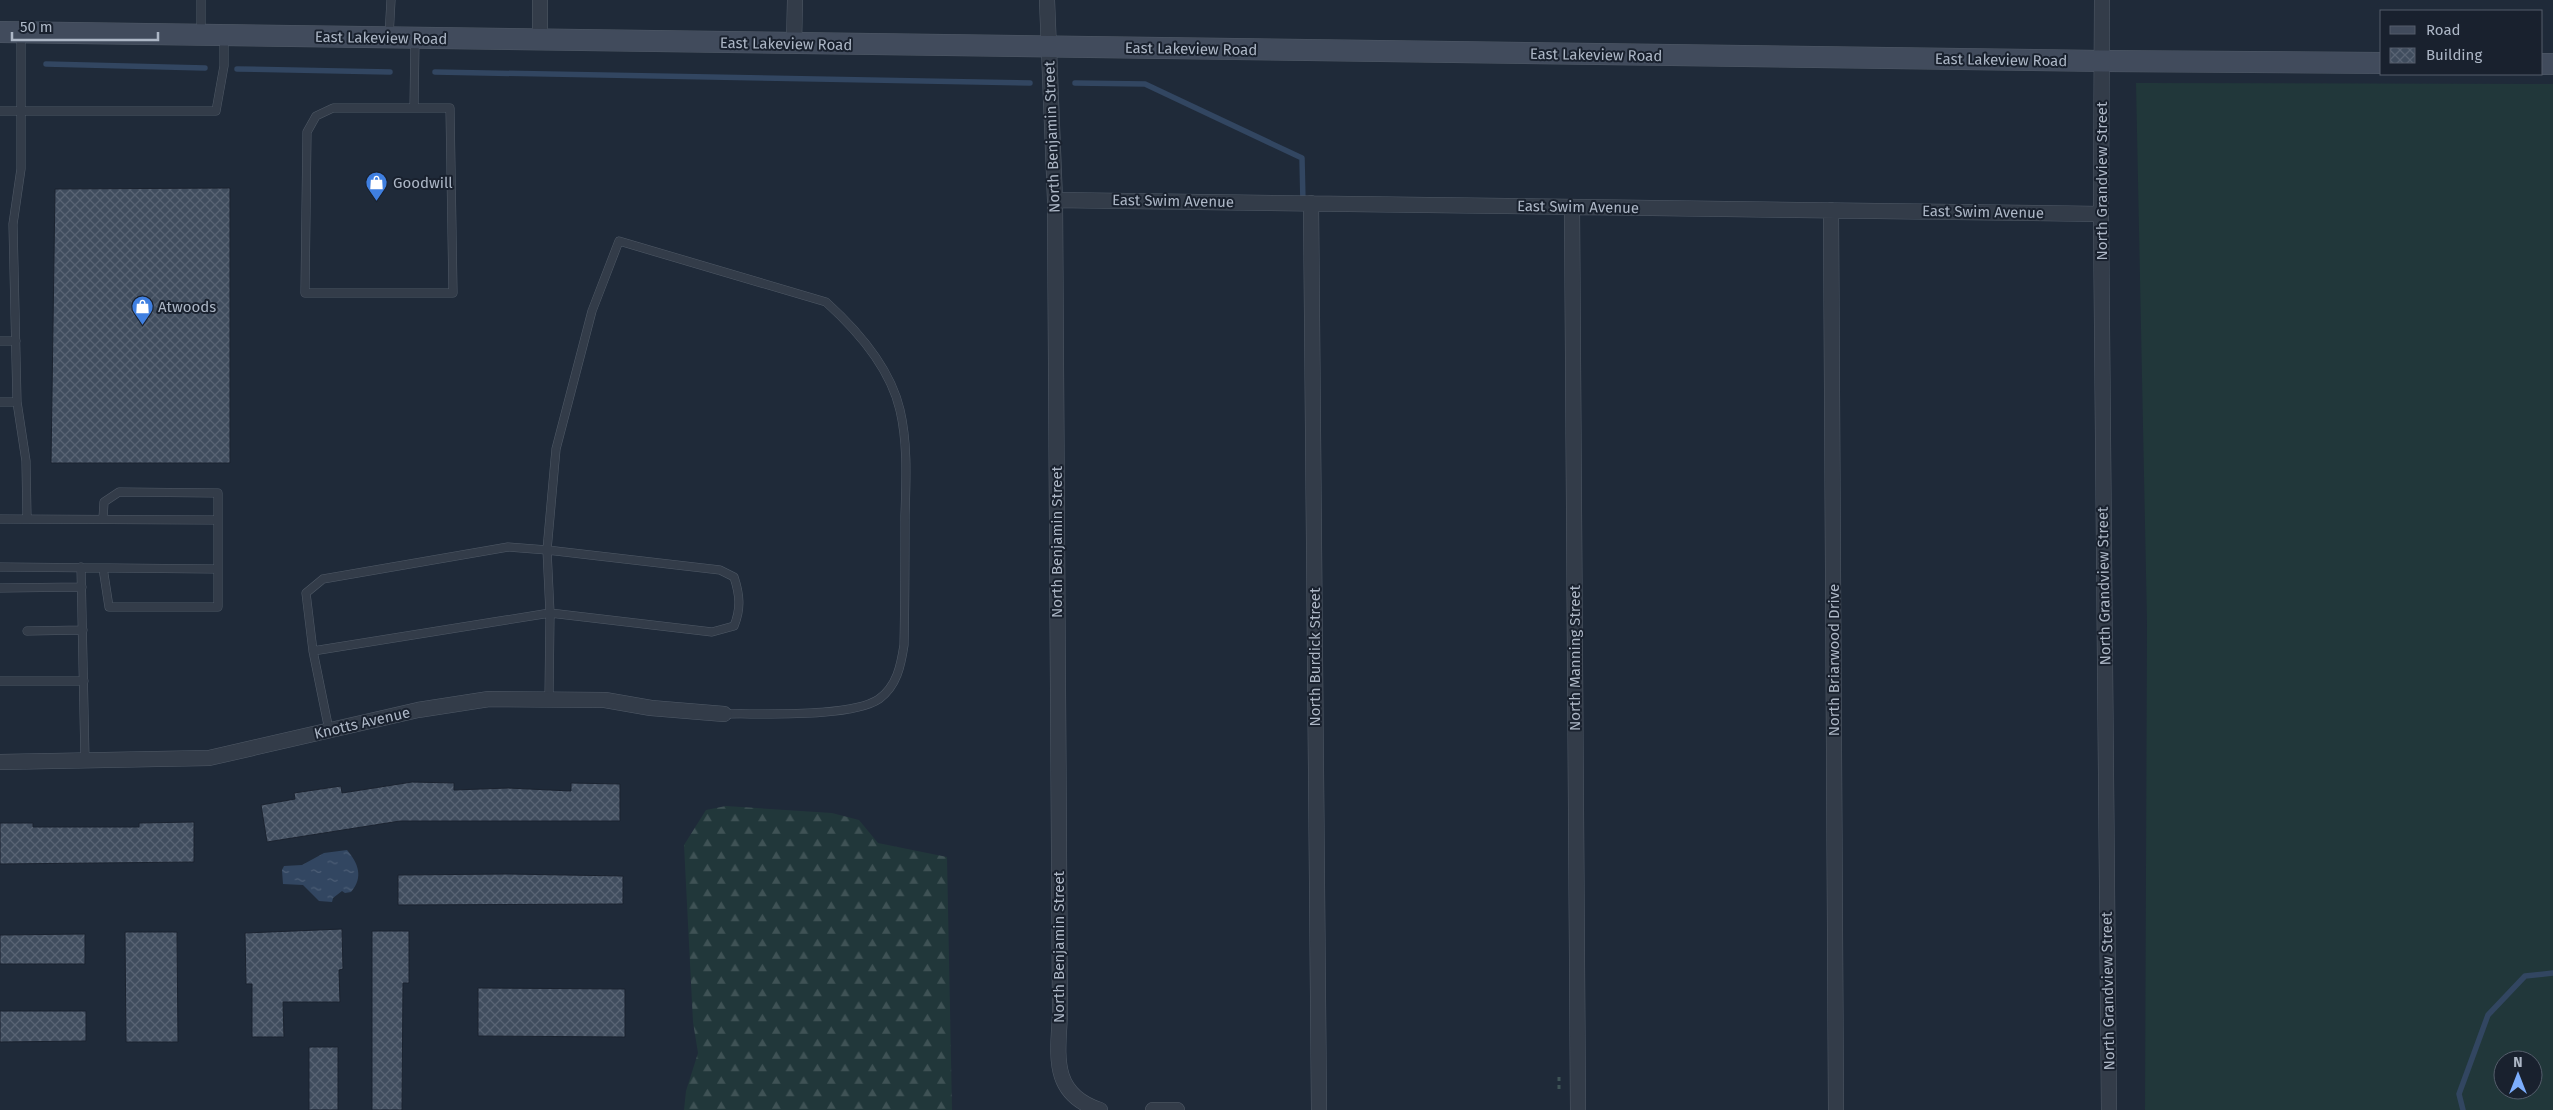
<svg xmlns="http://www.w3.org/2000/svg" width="2553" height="1110" font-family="'Fira Sans',sans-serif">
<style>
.grass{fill:#21373a;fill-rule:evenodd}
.forest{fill:url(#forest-firs)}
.water{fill:url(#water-ripples)}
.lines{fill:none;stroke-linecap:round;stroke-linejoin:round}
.stream{stroke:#324661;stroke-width:5.5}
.building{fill:url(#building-cross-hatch);stroke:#1b2330}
.lane-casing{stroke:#505a67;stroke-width:9}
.street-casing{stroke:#505a67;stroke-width:16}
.secondary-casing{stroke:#505a67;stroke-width:22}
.path{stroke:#3f5457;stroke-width:3;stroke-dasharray:4 4;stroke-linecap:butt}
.lane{stroke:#333c49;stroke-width:8}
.street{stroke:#333c49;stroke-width:15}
.secondary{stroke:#414b5c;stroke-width:21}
.labels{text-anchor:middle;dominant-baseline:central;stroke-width:4;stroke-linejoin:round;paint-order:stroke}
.street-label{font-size:15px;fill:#adb7c6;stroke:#19212e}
.poi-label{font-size:15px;fill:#adb7c6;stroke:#19212e;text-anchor:start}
</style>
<defs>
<pattern id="forest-firs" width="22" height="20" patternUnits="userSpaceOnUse" patternTransform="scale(1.25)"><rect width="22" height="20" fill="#21373a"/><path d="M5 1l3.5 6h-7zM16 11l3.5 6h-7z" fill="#3f5255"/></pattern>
<pattern id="water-ripples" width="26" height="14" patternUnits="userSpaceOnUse" patternTransform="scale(1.25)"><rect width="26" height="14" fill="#324661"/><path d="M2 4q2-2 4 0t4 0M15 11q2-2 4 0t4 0" fill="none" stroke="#4d5e76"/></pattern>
<pattern id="building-cross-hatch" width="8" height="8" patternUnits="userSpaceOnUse" patternTransform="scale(1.25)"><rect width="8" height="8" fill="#404d5e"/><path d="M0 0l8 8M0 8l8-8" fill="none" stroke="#596474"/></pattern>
</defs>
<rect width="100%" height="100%" fill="#1f2a39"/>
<!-- grass -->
<path class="grass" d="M 2136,83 L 2553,84 L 2553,1110 L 2145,1110 L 2147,623 ZM 2503,1060 L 2533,1060 L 2533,1090 L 2503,1090 Z"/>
<!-- forest -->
<path class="forest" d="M 726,806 L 832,813 L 859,820 L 878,843 L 947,857 L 952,1110 L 684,1110 L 686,1091 L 698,1053 L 693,1022 L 684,845 L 706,810 Z"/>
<!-- water -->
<path class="water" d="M 347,850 C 358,863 364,877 351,892 L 345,893 L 342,891 L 333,898 L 332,902 L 319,901 L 303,885 L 283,884 L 282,870 L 284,866 L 302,865 L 324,853 Z"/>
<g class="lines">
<!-- stream -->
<path class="stream" d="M 46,64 L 205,68
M 237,69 L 390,72
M 435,72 L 1030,83
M 1075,83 L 1145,84 L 1302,158 L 1303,203
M 2463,1110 L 2459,1094 L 2488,1015 L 2525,976 L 2553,973"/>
</g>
<!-- building -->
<path class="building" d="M 230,188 L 230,463 L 51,463 L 55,189 Z
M 412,782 L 454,783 L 454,790 L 508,788 L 571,791 L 571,783 L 620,784 L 620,821 L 400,821 L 267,842 L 261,805 L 295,799 L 294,793 L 341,786 L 342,793 Z
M 194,822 L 194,862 L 0,864 L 0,823 L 33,823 L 33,827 L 139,827 L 139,823 Z
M 508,874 L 623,876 L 623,904 L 398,905 L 398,875 Z
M 342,929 L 343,969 L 339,970 L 340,1002 L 283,1002 L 284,1037 L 252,1037 L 252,984 L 246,984 L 245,933 Z
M 372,931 L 409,931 L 409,983 L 403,983 L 402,1110 L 372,1110 Z
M 125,932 L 177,932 L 178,1042 L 126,1042 Z
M 85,934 L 85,964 L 0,964 L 0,935 Z
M 478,988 L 625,989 L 625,1037 L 478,1036 Z
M 0,1011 L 86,1011 L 86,1041 L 0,1042 Z
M 309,1047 L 338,1047 L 338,1110 L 309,1110 Z"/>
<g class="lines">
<defs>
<path id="lane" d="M 201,34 L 201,0
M 389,37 L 391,0
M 414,108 L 333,108 L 316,116 L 307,132 L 305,293 L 453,293 L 450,108 L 414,108 L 415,39
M 0,111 L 216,111 L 224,66 L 224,37
M 0,341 L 16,341
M 0,402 L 17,402 L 13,224 L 21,169 L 21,34
M 17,402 L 26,461 L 27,519
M 0,519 L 218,520
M 0,567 L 218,569 L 218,493 L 119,492 L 104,502 L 103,519
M 81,567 L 85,760
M 103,568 L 109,607 L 218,607 L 218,569
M 0,588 L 82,587
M 27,631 L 83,630
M 313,651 L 329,730
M 0,681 L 84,681
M 549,698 L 550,613 L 547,550 L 720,570 L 734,577 C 740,595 741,609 734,626 L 712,632 L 550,613 L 313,651 L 306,593 L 323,579 L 508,547 L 547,550 L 556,449 L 592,311 L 619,241 L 826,302 C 857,330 890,367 900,410 C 908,444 906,481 905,516 C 905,559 905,602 904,645 C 901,665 897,686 879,699 C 851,718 760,713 724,714"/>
<path id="street" d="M 1047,0 L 1055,200 L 1060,1014 C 1058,1055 1050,1094 1100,1110
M 2102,0 L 2101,214 L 2109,1110
M 540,41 L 540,0
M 794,44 L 795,0
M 1055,200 L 2101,214
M 1311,203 L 1319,1110
M 1572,207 L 1578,1110
M 1831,210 L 1836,1110
M 0,762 L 209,758 L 418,710 L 489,699 L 605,700 L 651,708 L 724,714
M 1153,1110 L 1177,1110"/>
<path id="secondary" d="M 0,32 L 2103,61 L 2382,63
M 2542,64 L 2553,64"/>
</defs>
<!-- lane casing -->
<use href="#lane" class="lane-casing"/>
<!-- street casing -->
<use href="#street" class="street-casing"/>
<!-- secondary casing -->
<use href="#secondary" class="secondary-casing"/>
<!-- path -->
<path class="path" d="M 1559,1077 L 1559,1093"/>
<!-- lane -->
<use href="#lane" class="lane"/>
<!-- street -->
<use href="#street" class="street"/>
<!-- secondary -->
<use href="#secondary" class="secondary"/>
</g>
<!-- icons -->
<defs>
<symbol id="shop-pin" viewBox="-11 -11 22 30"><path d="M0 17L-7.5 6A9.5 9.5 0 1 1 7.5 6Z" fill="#3f7fe0" stroke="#19212e"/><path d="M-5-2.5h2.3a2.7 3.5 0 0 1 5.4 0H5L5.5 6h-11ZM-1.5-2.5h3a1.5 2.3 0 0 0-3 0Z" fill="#fff"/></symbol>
</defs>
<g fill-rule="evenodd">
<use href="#shop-pin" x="364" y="170" width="25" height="34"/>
<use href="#shop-pin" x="130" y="294" width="25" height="34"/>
</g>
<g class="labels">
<!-- street labels -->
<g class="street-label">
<text transform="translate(381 38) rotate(1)">East Lakeview Road</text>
<text transform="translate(786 44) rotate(1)">East Lakeview Road</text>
<text transform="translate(1191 49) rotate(1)">East Lakeview Road</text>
<text transform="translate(1596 55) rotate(1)">East Lakeview Road</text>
<text transform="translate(2001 60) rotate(1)">East Lakeview Road</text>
<text transform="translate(1052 137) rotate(-92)">North Benjamin Street</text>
<text transform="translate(2102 181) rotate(-90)">North Grandview Street</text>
<text transform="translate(1173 201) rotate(1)">East Swim Avenue</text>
<text transform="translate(1578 207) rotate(1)">East Swim Avenue</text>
<text transform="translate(1983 212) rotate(1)">East Swim Avenue</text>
<text transform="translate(1057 542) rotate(-90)">North Benjamin Street</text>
<text transform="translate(2104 586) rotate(-91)">North Grandview Street</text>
<text transform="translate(1315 657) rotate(-90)">North Burdick Street</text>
<text transform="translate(1575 658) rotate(-90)">North Manning Street</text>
<text transform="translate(1834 660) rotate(-90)">North Briarwood Drive</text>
<text transform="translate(362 723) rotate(-13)">Knotts Avenue</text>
<text transform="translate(1059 947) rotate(-90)">North Benjamin Street</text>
<text transform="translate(2108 991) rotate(-91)">North Grandview Street</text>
</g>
<!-- poi labels -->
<g class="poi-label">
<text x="393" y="183">Goodwill</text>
<text x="158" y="307">Atwoods</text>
</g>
</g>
<!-- legend -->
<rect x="2380" y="10" width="162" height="65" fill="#19212e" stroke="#545d6b"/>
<rect x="2390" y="26" width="25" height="8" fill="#414b5c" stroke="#545d6b"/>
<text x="2426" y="35" font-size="15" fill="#adb7c6">Road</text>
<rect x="2390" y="48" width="25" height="15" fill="url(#building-cross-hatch)" stroke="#545d6b"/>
<text x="2426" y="60" font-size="15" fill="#adb7c6">Building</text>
<!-- north arrow -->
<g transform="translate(2518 1075)"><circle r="24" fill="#19212e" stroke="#545d6b"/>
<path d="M0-4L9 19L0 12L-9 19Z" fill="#7caefd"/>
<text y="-8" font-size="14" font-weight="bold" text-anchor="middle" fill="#adb7c6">N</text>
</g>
<!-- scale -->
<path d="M12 32v8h146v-8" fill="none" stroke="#adb7c6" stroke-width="2.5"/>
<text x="20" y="32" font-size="15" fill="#adb7c6" stroke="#19212e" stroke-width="4" paint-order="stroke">50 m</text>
</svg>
